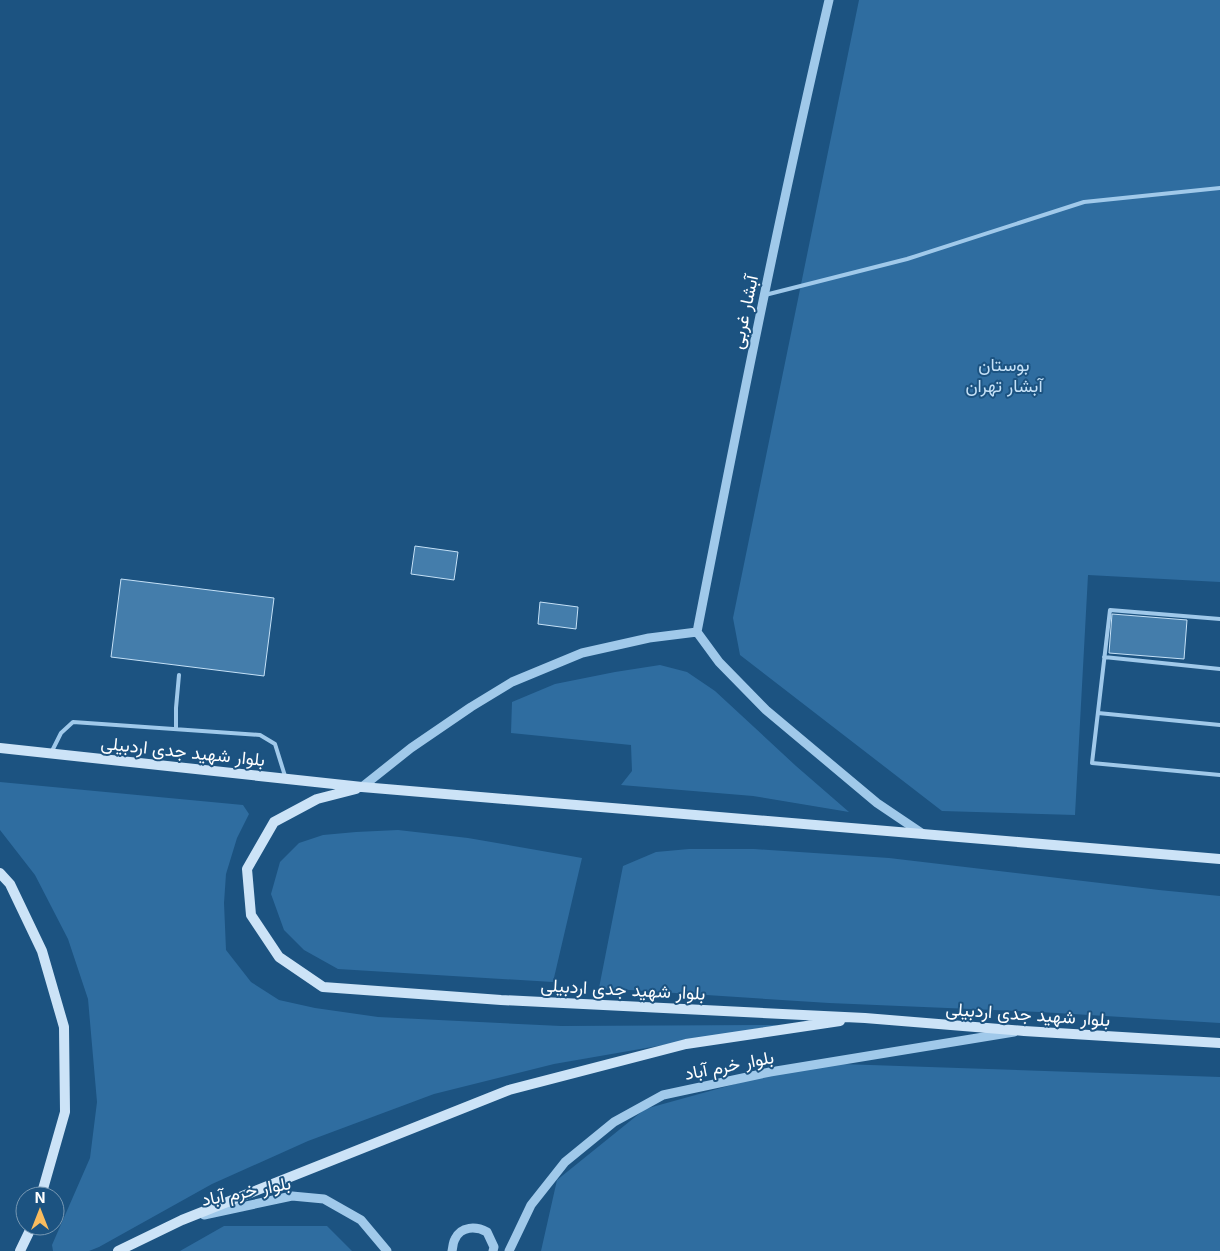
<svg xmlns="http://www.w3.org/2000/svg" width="1220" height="1251" font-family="Inter,Vazirmatn,sans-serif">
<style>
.green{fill:#2f6da0}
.building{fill:#447dab;stroke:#c5e1f7}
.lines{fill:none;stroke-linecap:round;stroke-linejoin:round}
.service{stroke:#a0c9ea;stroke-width:4}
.tertiary{stroke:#a0c9ea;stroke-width:9}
.secondary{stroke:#cce3f7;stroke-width:10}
.labels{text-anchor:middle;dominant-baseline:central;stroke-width:4;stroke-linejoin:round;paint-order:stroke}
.street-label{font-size:18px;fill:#fff;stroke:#1c5381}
.park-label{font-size:18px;fill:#c5e1f7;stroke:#1c5381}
</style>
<rect width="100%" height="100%" fill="#1c5381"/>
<!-- green -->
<path class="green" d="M 859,0 L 1220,0 L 1220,582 L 1088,575 L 1075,815 L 942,811 L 740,655 L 733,618 Z
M 660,665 L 687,672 L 715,691 L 796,766 L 849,812 L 753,796 L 621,785 L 632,771 L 631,745 L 511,733 L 512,702 L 555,684 L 615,672 Z
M 0,782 L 243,805 L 249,814 L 237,838 L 226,874 L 224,903 L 226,950 L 251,982 L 279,1000 L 315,1008 L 378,1017 L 561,1026 L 779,1025 L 554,1064 L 434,1094 L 308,1141 L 212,1184 L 99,1247 L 89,1251 L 53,1251 L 52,1245 L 90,1158 L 97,1102 L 88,999 L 68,939 L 35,875 L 0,830 Z
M 398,830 L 468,838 L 582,858 L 553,982 L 338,969 L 304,950 L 284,930 L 271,894 L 280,862 L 299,843 L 323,835 L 356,832 Z
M 689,849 L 754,849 L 889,858 L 1159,890 L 1220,896 L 1220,1023 L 1040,1012 L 829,1003 L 599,988 L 623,866 L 656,852 Z
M 811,1063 L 1220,1077 L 1220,1251 L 541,1251 L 557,1180 L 645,1109 Z
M 224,1226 L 327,1226 L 352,1251 L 180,1251 Z"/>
<!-- building -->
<path class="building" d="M 415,546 L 458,552 L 454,580 L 411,574 Z
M 121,579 L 274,598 L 264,676 L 111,657 Z
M 540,602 L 578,607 L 576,629 L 538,624 Z
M 1112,614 L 1187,620 L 1184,659 L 1109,653 Z"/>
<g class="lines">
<!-- service -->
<path class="service" d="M 765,295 L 907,259 L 1084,202 L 1220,188
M 1220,619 L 1110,610 L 1092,763 L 1220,775
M 1104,657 L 1220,669
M 1098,713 L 1220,725
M 176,729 L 176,708 L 179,675
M 52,751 L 61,733 L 73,722 L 260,735 L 275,744 L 285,776"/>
<!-- tertiary -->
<path class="tertiary" d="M 697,632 C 738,421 780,210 829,0
M 697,632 L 719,662 L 766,710 L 877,803 L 923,834
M 362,787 L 411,748 L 471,707 L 512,682 L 582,653 L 649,638 L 697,632
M 204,1215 L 292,1196 L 324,1199 L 361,1220 L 387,1251
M 452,1251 C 453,1247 453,1242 455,1239 C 461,1226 476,1226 487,1232 L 494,1247 L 493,1251
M 509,1251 L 531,1205 L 565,1162 L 614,1122 L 663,1095 L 770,1072 L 1014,1032"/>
<!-- secondary -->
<path class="secondary" d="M 0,748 L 362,787 L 1220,859
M 356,789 L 317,799 L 274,822 L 247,869 L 251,915 L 279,957 L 323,987 L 501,1000 L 865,1018 L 1024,1031 L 1220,1043
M 0,873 L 10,884 L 42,951 L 64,1027 L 65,1112 L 41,1196
M 20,1251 L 32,1226
M 118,1251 L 182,1220 L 509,1090 L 686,1044 L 840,1021"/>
</g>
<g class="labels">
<!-- street labels -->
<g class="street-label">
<text transform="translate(744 312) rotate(-78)">آبشار غربی</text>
<text transform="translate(183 751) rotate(6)">بلوار شهید جدی اردبیلی</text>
<text transform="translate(623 989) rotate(3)">بلوار شهید جدی اردبیلی</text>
<text transform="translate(1028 1014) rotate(4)">بلوار شهید جدی اردبیلی</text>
<text transform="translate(729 1065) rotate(-11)">بلوار خرم آباد</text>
<text transform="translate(246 1191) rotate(-11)">بلوار خرم آباد</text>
</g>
<!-- park labels -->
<g class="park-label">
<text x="1004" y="364">بوستان<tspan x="1004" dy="21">آبشار تهران</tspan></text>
</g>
</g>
<!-- north arrow -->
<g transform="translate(40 1211)"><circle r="24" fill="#1c5381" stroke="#7798b3"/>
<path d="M0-4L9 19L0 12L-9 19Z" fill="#fabc5e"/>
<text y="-8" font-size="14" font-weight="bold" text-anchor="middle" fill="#ffffff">N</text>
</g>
</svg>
